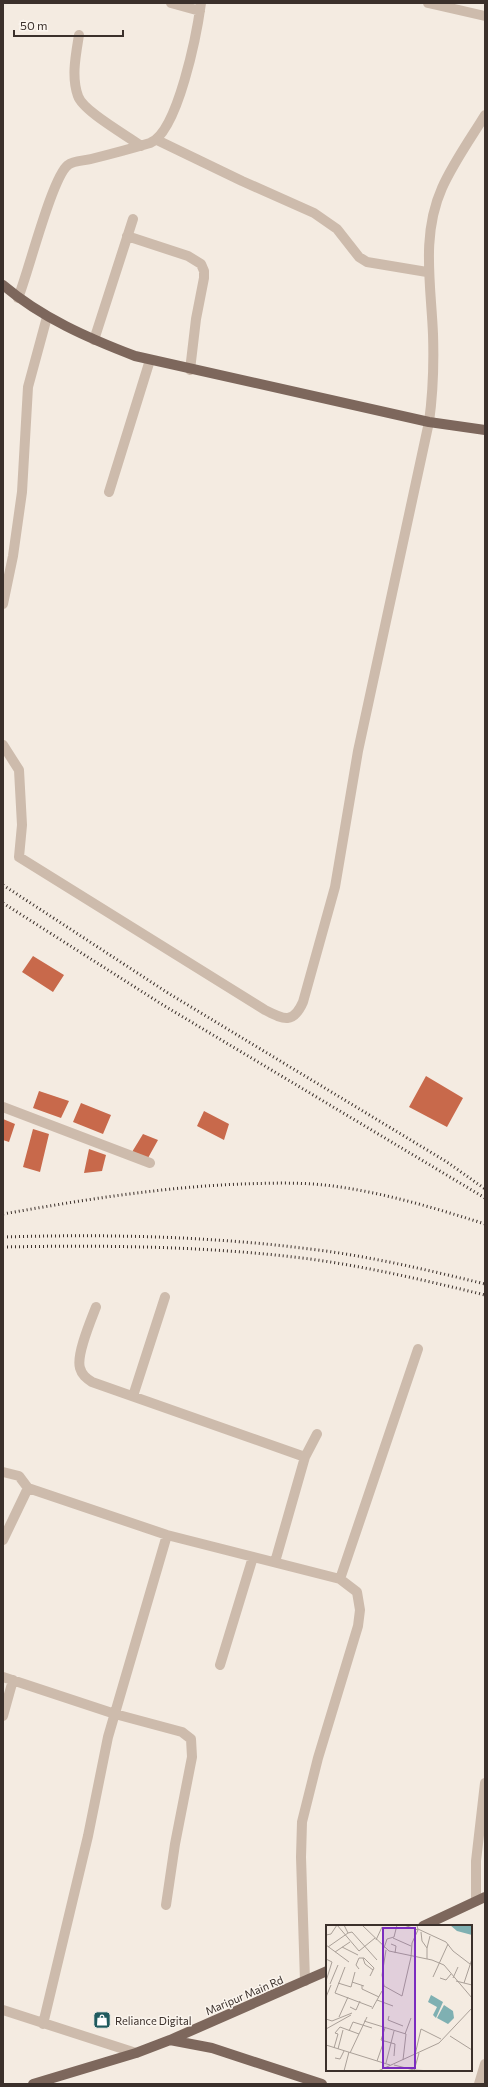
<svg xmlns="http://www.w3.org/2000/svg" width="488" height="2087" font-family="Commissioner,sans-serif">
<style>
.building{fill:#c8694b}
.lines{fill:none;stroke-linecap:round;stroke-linejoin:round}
.minor{stroke:#cdbbac;stroke-width:10}
.major{stroke:#7d675c;stroke-width:10}
.rail{stroke:#3b302b;stroke-width:3;stroke-dasharray:1 3;stroke-linecap:butt}
.labels{text-anchor:middle;dominant-baseline:central;stroke-width:3;stroke-linejoin:round;paint-order:stroke}
.street-label{font-size:11px;fill:#3b302b;stroke:#fbf5ee}
.poi-label{font-size:11px;fill:#3b302b;stroke:#fbf5ee;text-anchor:start}
.inset-road{fill:none;stroke:#aaa098;stroke-width:1}
.view{fill:#7b2cbf;fill-opacity:0.15;stroke:#7b2cbf;stroke-width:2}
.inset-edge{fill:none;stroke:#3b302b;stroke-width:2}
</style>
<rect width="100%" height="100%" fill="#f4ebe1"/>
<!-- building -->
<path class="building" d="M 33,956 L 64,975 L 53,992 L 22,972 Z
M 426,1076 L 463,1098 L 447,1127 L 409,1107 Z
M 39,1091 L 69,1101 L 61,1118 L 33,1108 Z
M 81,1103 L 111,1115 L 103,1134 L 73,1122 Z
M 204,1111 L 229,1124 L 224,1140 L 197,1126 Z
M 3,1119 L 15,1124 L 9,1142 L 3,1140 Z
M 33,1129 L 49,1134 L 40,1172 L 23,1167 Z
M 143,1134 L 158,1140 L 148,1158 L 132,1152 Z
M 89,1149 L 106,1155 L 102,1171 L 84,1173 Z"/>
<g class="lines">
<!-- minor -->
<path class="minor" d="M 171,3 L 200,11
M 428,3 L 485,16
M 79,35 C 76,54 71,77 78,96 C 83,111 126,135 141,146
M 157,140 L 242,181 L 314,213 L 337,229 L 359,257 L 367,262 L 427,272
M 127,236 L 188,256 L 201,264 L 204,271 L 204,278 L 196,319 L 190,370
M 18,298 C 28,274 52,177 68,165 C 74,160 84,161 91,159 C 111,154 130,149 150,143 C 178,132 197,33 201,3
M 94,340 L 133,219
M 109,492 L 150,360
M 3,604 L 13,556 L 22,492 L 28,387 L 47,317
M 3,745 L 19,770 L 22,825 L 19,857 L 265,1010 C 283,1019 293,1025 303,1002 L 335,887 L 358,751 L 429,422 C 433,393 434,364 433,334 C 431,285 421,235 442,188 C 453,163 471,138 485,115
M 3,1107 L 150,1163
M 96,1307 C 91,1320 76,1355 80,1368 C 82,1375 86,1378 92,1382 L 305,1457
M 133,1396 L 165,1297
M 3,1472 L 19,1476 L 28,1488 L 167,1535 L 340,1579 L 357,1592 L 360,1610 L 358,1626 L 318,1758 L 302,1822 L 301,1857 L 305,1981
M 3,1540 L 28,1488
M 275,1562 L 305,1457 L 317,1434
M 340,1579 L 418,1349
M 220,1665 L 253,1557
M 3,1677 L 115,1714 L 182,1732 L 191,1739 L 192,1757 L 175,1844 L 166,1905
M 3,1716 L 13,1680
M 476,1901 L 476,1861 L 485,1783
M 3,2010 L 136,2053
M 43,2024 L 88,1836 L 108,1737 L 167,1535
M 479,2084 L 485,2064"/>
<!-- major -->
<path class="major" d="M 3,285 C 42,318 88,338 135,356 L 429,422 L 485,430
M 423,1926 L 485,1897
M 170,2040 L 212,2048 L 322,2084
M 33,2084 L 136,2053 L 170,2040 L 327,1971"/>
<!-- rail -->
<path class="rail" d="M 3,885 L 168,993 L 447,1162 L 485,1189
M 3,903 L 163,1005 L 485,1198
M 3,1214 C 82,1200 162,1187 242,1184 C 272,1183 303,1182 333,1186 C 385,1193 435,1208 485,1224
M 3,1237 C 106,1234 208,1236 310,1249 C 369,1256 428,1270 485,1284
M 3,1247 C 106,1245 209,1246 310,1259 C 369,1267 428,1281 485,1295"/>
</g>
<!-- icons -->
<defs>
<symbol id="shop-square" viewBox="-11 -11 22 22"><rect x="-9" y="-9" width="18" height="18" rx="4" fill="#1f5a5e" stroke="#fbf5ee"/><path d="M-5-2.5h2.3a2.7 3.5 0 0 1 5.4 0H5L5.5 6h-11ZM-1.5-2.5h3a1.5 2.3 0 0 0-3 0Z" fill="#fff"/></symbol>
</defs>
<g fill-rule="evenodd">
<use href="#shop-square" x="92" y="2010" width="20" height="20"/>
</g>
<g class="labels">
<!-- street labels -->
<g class="street-label">
<text transform="translate(244 1995) rotate(-23)">Maripur Main Rd</text>
</g>
<!-- poi labels -->
<g class="poi-label">
<text x="115" y="2020">Reliance Digital</text>
</g>
</g>
<!-- overview -->
<g transform="translate(326 1925)">
<rect width="146" height="146" fill="#f4ebe1"/>
<path d="M 124,0 L 146,0 L 146,10 L 131,6 ZM 105,70 L 117,77 L 110,93 L 107,90 L 111,82 L 102,77 ZM 118,80 L 127,86 L 128,93 L 122,99 L 111,93 Z" fill="#7fb0b2"/>
<path class="inset-road" d="M 11,0 L 33,26 L 49,13M 36,0 L 63,26 L 106,35 L 118,40 L 146,73M 78,0 L 92,5M 92,4 L 120,17 L 127,26 L 144,39M 95,7 L 96,16 L 101,23 L 101,34M 22,8 L 26,7 L 51,35M 0,10 L 5,9 L 11,0M 67,13 L 85,21M 50,15 L 56,2M 65,19 L 70,21 L 69,28M 0,20 L 23,37M 2,22 L 22,8 L 18,0M 16,22 L 32,30M 58,23 L 61,14 L 68,12 L 71,0M 101,23 L 104,11M 60,25 L 56,50 L 58,61 L 76,71 L 85,32 L 86,18 L 92,5 L 91,0M 9,27 L 24,17M 37,33 L 39,39 L 47,45M 0,34 L 6,37 L 0,56M 19,42 L 9,68 L 46,82M 33,44 L 30,40 L 33,33 L 38,33 L 48,43 L 44,51M 107,52 L 122,19M 114,53 L 120,55 L 125,49M 127,53 L 132,42M 130,56 L 146,60M 26,57 L 38,61M 12,58 L 25,62 L 29,47M 138,58 L 146,34M 4,59 L 12,40M 36,60 L 36,64 L 53,72M 0,72 L 5,60M 51,75 L 67,81M 24,82 L 30,85 L 34,76M 46,84 L 56,66M 63,91 L 62,95 L 77,101M 13,92 L 22,72M 0,94 L 6,96 L 26,88M 38,96 L 80,109 L 77,135M 59,103 L 55,115 L 69,119 L 68,131M 0,104 L 25,90M 23,106 L 27,97 L 46,103M 12,109 L 9,108 L 14,102 L 33,109M 79,109 L 85,93M 124,111 L 146,125M 0,120 L 64,140M 8,123 L 12,109M 12,124 L 17,105M 24,128 L 41,92M 89,130 L 95,104 L 115,114M 9,133 L 14,134 L 18,126M 51,136 L 58,116M 60,138 L 68,106M 68,140 L 88,145 L 106,146M 18,146 L 23,127M 52,146 L 113,118 L 146,83M 88,146 L 93,128"/>
<path class="view" d="M 57,3 L 89,3 L 89,143 L 57,143 Z"/>
<rect width="146" height="146" class="inset-edge"/>
</g>
<!-- border -->
<rect width="488" height="2087" fill="none" stroke="#3b302b" stroke-width="8"/>
<!-- scale -->
<path d="M14 30v6h109v-6" fill="none" stroke="#3b302b" stroke-width="2"/>
<text x="20" y="30" font-size="12" fill="#3b302b" stroke="#fbf5ee" stroke-width="3" paint-order="stroke">50 m</text>
</svg>
